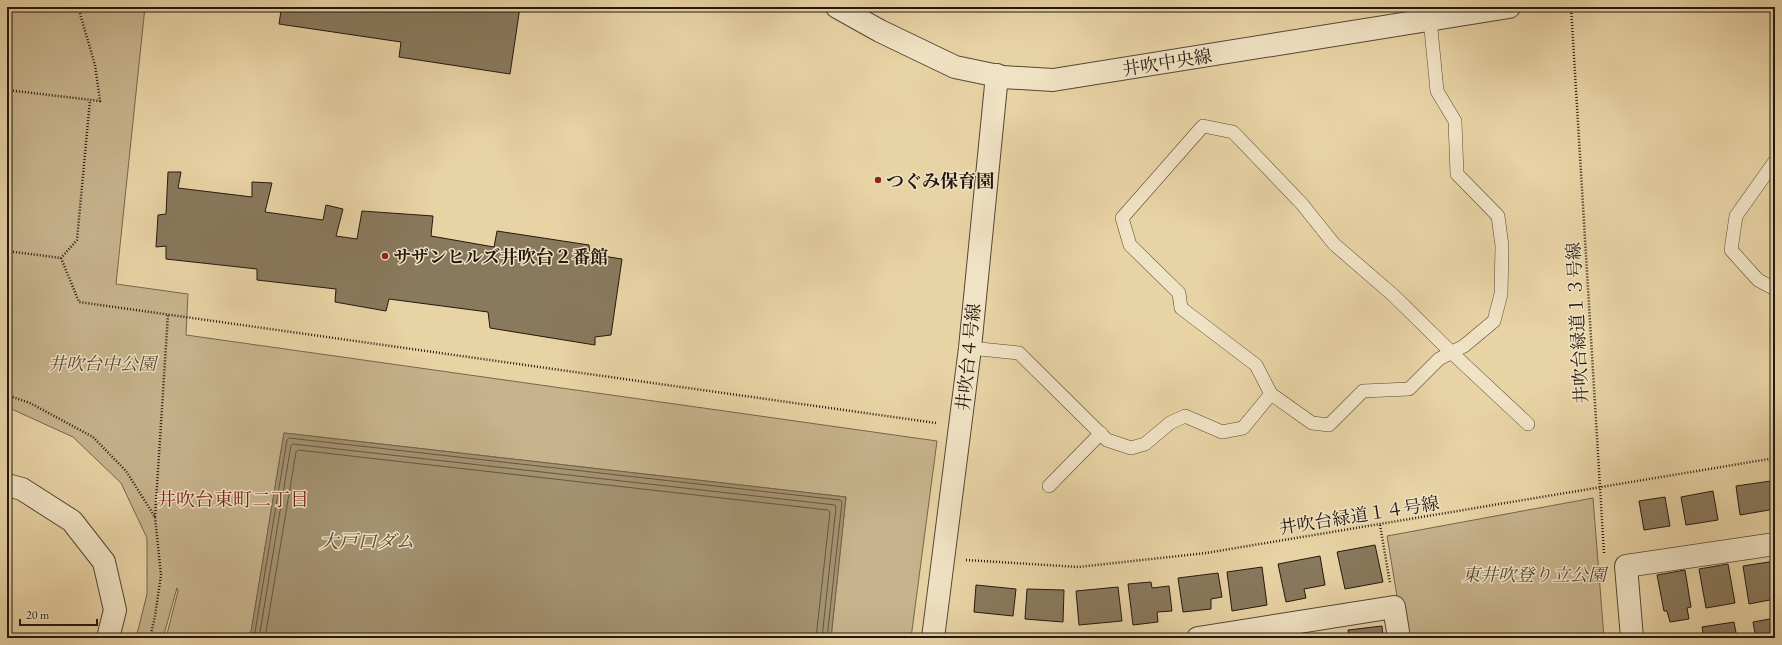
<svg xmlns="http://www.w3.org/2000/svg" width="1782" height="645" font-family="'EB Garamond','Noto Serif JP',serif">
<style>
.green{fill:#c7b38c;stroke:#75664e}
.water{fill:#a59372;stroke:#71624a}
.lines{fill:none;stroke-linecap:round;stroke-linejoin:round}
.shore{stroke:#645640;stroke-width:1}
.building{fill:#89795d;stroke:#23180f}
.service-casing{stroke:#544734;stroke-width:14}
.minor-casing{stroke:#544734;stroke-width:24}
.tertiary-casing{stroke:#544734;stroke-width:24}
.path{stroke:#23180f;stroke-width:2.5;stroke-dasharray:1 2;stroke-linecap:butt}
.service{stroke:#f0e2c4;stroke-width:13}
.minor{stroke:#f0e2c4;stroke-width:22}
.tertiary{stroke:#f0e2c4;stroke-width:22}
.poi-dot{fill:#8f2418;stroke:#f0e2c4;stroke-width:1.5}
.labels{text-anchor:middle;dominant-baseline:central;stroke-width:3;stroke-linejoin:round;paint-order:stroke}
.street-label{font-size:18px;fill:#23180f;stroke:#f0e2c4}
.poi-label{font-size:18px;font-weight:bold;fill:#23180f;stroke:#f0e2c4;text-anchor:start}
.park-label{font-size:18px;font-style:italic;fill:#544634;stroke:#f0e2c4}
.neighbourhood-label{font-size:19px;fill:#7a1f14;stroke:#f0e2c4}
.water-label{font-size:19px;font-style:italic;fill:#574937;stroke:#f0e2c4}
</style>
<rect width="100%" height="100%" fill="#e8d3a5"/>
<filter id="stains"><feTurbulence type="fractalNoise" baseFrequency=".005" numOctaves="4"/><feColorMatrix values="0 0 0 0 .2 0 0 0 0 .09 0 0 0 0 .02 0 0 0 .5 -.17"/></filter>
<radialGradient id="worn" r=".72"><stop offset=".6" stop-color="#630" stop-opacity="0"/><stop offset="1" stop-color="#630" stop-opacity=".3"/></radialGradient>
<!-- green -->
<path class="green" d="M 7,7 L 145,7 L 116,284 L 188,294 L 186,335 L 937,441 L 911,638 L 831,638 L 846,497 L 284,433 L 250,638 L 166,638 L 178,591 L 177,588 L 163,638 L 136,638 L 147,594 L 147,538 L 121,483 L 73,437 L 7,407 Z
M 1593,498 L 1604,638 L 1404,638 L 1387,536 Z"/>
<!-- water -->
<path class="water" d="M 284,433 L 846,497 L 831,638 L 250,638 Z"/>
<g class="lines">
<!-- shore -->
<path class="shore" d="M 254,638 L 287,440 L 289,438 L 840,500 L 842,502 L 827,638
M 259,638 L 291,445 L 293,444 L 835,505 L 836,507 L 822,638
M 265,638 L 296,452 L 298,450 L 828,510 L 830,512 L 816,638"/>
</g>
<!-- building -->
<path class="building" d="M 254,7 L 520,7 L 510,74 L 399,57 L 401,42 L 279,24 L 281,11 Z
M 168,172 L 181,172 L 178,188 L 252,197 L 252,182 L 272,183 L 265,212 L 323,220 L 326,205 L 343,209 L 336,236 L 357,239 L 362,211 L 433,216 L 431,236 L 494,247 L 497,231 L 589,245 L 590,254 L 622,259 L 611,335 L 595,337 L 595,345 L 490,328 L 488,312 L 389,299 L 386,311 L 335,302 L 336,289 L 257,280 L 257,269 L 166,259 L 166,246 L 156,247 L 158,215 L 166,214 Z
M 1771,481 L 1775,509 L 1740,515 L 1736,486 Z
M 1713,491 L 1718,520 L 1686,525 L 1681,497 Z
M 1665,497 L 1670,526 L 1644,530 L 1639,501 Z
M 1375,545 L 1383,582 L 1345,589 L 1337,552 Z
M 1320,556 L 1325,585 L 1304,589 L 1306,598 L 1286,602 L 1278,564 Z
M 1775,561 L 1775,599 L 1749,604 L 1743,566 Z
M 1728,564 L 1735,603 L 1706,608 L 1699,569 Z
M 1262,567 L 1267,605 L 1232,611 L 1227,572 Z
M 1685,570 L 1691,607 L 1687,608 L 1689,619 L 1670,622 L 1667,611 L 1664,611 L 1657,575 Z
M 1218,573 L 1222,597 L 1211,599 L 1211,609 L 1183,612 L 1178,578 Z
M 1151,582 L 1152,588 L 1169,586 L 1172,611 L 1157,612 L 1158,622 L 1133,625 L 1128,584 Z
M 976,585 L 1016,589 L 1013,616 L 974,612 Z
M 1118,587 L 1122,621 L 1079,625 L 1076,591 Z
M 1027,589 L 1064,590 L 1063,622 L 1025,619 Z
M 1775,618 L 1775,638 L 1756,638 L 1753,622 Z
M 1734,622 L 1737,638 L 1704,638 L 1702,627 Z
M 1382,626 L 1383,638 L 1349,638 L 1348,630 Z"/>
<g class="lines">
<defs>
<path id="service" d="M 1430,19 L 1437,91 L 1455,121 L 1457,174 L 1498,216 L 1502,246 L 1501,294 L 1494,321 L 1464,346 L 1439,359 L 1409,389 L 1363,391 L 1329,425 L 1312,423 L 1271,394 L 1256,365 L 1181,308 L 1179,293 L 1130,245 L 1122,218 L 1203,126 L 1233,132 L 1302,204 L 1334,244 L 1393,295 L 1451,352 L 1528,424
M 1775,161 L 1736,216 L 1731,250 L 1758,280 L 1775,289
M 970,348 L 1019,353 L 1107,440 L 1131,448 L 1145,444 L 1170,423 L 1185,416 L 1222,432 L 1243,428 L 1271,394
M 1049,486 L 1101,433"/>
<path id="minor" d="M 1198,638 L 1394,607 L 1399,638
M 1632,638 L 1626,566 L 1775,544"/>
<path id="tertiary" d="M 837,7 L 880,31 L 955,67 L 1003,77 L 1053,80 L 1509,7
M 7,485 L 22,489 L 72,521 L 104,562 L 115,610 L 108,638
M 933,638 L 970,348 L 997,75"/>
</defs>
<!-- service casing -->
<use href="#service" class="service-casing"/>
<!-- minor casing -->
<use href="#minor" class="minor-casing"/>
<!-- tertiary casing -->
<use href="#tertiary" class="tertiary-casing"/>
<!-- path -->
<path class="path" d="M 1571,7 L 1604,553
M 7,8 L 34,7
M 7,90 L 100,101 L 95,65 L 78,7
M 7,251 L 61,258 L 77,240 L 90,100
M 61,258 L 79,302 L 936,423
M 7,395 L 30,403 L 93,437 L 126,471 L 155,517 L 161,575 L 155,616 L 150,638
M 155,517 L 168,314
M 1380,525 L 1390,583
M 966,560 L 1078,567 L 1206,553 L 1775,458"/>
<!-- service -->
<use href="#service" class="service"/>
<!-- minor -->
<use href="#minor" class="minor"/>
<!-- tertiary -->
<use href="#tertiary" class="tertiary"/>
</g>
<!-- markers -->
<g class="poi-dot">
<circle cx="878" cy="180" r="4"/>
<circle cx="385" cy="256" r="4"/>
</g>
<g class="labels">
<!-- street labels -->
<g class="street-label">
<text transform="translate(1167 62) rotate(-9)">井吹中央線</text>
<text transform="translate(1577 323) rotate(-93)">井吹台緑道１３号線</text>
<text transform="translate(968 357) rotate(-84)">井吹台４号線</text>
<text transform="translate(1359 515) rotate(-9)">井吹台緑道１４号線</text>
</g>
<!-- poi labels -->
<g class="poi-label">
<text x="886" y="180">つぐみ保育園</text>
<text x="393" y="256">サザンヒルズ井吹台２番館</text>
</g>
<!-- park labels -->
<g class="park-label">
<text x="102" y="363">井吹台中公園</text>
<text x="1534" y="574">東井吹登り立公園</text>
</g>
<!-- neighbourhood labels -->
<g class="neighbourhood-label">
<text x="233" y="499">井吹台東町二丁目</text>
</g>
<!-- water labels -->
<g class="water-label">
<text x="367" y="541">大戸口ダム</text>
</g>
</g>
<!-- margin -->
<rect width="1782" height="645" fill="none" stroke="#e8d3a5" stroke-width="24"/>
<rect x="8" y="8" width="1766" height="629" fill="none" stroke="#23180f" stroke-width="2"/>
<rect x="12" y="12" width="1758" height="621" fill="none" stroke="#23180f"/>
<!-- scale -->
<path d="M20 619v6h77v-6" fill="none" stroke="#23180f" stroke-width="2"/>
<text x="26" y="619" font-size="12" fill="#23180f" stroke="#f0e2c4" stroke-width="3" paint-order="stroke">20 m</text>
<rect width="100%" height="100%" filter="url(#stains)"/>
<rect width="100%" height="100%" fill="url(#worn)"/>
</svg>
